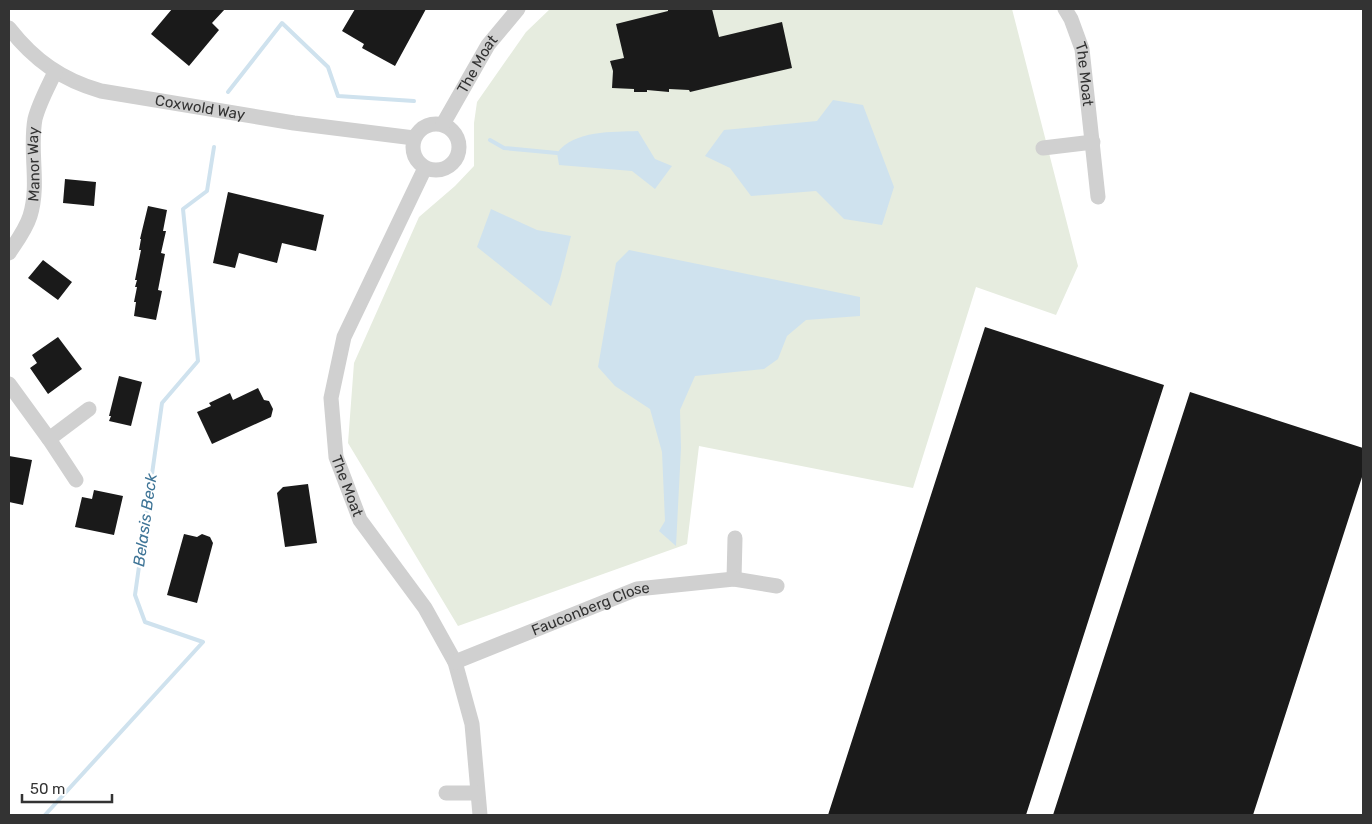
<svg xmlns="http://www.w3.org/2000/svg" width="1372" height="824" font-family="Rubik,sans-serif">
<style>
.green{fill:#e6ecdf}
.water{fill:#cfe2ee}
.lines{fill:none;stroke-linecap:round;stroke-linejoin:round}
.stream{stroke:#cfe2ee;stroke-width:4}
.building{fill:#1a1a1a}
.street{stroke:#d0d0d0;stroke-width:15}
.labels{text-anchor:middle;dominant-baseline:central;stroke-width:5;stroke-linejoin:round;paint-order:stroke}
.street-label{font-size:15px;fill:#333;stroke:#fff}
.water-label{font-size:16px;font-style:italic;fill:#3f7597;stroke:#fff}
</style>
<rect width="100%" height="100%" fill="#fff"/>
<!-- green -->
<path class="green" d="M 550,9 L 1012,9 L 1078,266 L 1056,315 L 976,287 L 913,488 L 699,446 L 687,544 L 458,626 L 348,443 L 354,363 L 419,217 L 455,186 L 474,166 L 474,123 L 477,102 L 526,32 Z"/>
<!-- water -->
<path class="water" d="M 833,100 L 863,105 L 894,187 L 882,225 L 844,219 L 816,191 L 751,196 L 730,168 L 705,156 L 724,130 L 817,121 Z
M 638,131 L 655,159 L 672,166 L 655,189 L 632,171 L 559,165 L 557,153 C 574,130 613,132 638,131 Z
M 491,209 L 537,230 L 571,236 L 560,279 L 551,306 L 477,247 Z
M 629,250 L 860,297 L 860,316 L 806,320 L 787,336 L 778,359 L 764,369 L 695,376 L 680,410 L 681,448 L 676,546 L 659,531 L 665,521 L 662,452 L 650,409 L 615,386 L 598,367 L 616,263 Z"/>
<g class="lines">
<!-- stream -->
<path class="stream" d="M 228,92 L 282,23 L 328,67 L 338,96 L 414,101
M 490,140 L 504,148 L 557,153
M 45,815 L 203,642 L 145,622 L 135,595 L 162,403 L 198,361 L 183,209 L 207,191 L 214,147"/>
</g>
<!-- building -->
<path class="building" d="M 172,9 L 225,9 L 212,23 L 219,30 L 189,66 L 151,34 Z
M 355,9 L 426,9 L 395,66 L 362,48 L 364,44 L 342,31 Z
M 668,9 L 712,9 L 719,37 L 782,22 L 792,68 L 690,92 L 689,90 L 669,89 L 669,92 L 647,90 L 647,92 L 634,92 L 634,89 L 612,88 L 613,71 L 610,61 L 624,58 L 616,24 L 668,11 Z
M 65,179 L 96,182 L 94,206 L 63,203 Z
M 228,192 L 324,215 L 316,251 L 282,243 L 277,263 L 239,253 L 235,268 L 213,263 Z
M 148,206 L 167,210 L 163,231 L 166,231 L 161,253 L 165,254 L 158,290 L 162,291 L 156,320 L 134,316 L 136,302 L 134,302 L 137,287 L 135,287 L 137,280 L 135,280 L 141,250 L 139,250 L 141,239 L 140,239 Z
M 43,260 L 72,282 L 58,300 L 28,278 Z
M 985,327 L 1164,385 L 1026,815 L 828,815 Z
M 58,337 L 82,369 L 48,394 L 30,368 L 37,363 L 32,355 Z
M 119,376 L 142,382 L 131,426 L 109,421 L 111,416 L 109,416 Z
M 258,388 L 264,400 L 269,401 L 273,409 L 271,417 L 212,444 L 197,412 L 211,406 L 209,403 L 230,393 L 233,400 Z
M 1190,392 L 1363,448 L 1363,474 L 1253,815 L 1053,815 Z
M 9,456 L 32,460 L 23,505 L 9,502 Z
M 308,484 L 317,543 L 285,547 L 277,493 L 283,487 Z
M 94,490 L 123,496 L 114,535 L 75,527 L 82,497 L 92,499 Z
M 184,534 L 197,537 L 202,534 L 210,537 L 213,543 L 197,603 L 167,595 Z"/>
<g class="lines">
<!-- street -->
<g class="street">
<path id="s1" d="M 1065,9 L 1071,19 L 1082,49 L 1098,197"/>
<path id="s2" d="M 9,28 C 34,60 62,80 101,91 L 294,123 L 414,138"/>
<circle cx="436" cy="147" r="23"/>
<path id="s3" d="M 443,124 L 488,45 L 518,9"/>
<path d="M 1043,148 L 1093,142"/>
<path id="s4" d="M 425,168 L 344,337 L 331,398 L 336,457 L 360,520 L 425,608 L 455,662 L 472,724 L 480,815"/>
<path id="s5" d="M 9,253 C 17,241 26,229 30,216 C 40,184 29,151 35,119 C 39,103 48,87 55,72"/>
<path d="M 9,384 L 49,439 L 76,480"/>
<path d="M 49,439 L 89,409"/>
<path d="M 734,579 L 735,538"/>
<path id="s6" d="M 455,662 L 637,589 L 734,579 L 777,586"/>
<path d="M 446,793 L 477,793"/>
</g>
</g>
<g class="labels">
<!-- street labels -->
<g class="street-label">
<text stroke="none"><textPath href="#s3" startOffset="69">The Moat</textPath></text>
<text stroke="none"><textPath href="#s1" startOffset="69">The Moat</textPath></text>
<text stroke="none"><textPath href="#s2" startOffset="214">Coxwold Way</textPath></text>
<text stroke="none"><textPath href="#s5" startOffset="95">Manor Way</textPath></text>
<text stroke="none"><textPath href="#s4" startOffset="340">The Moat</textPath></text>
<text stroke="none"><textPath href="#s6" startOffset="146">Fauconberg Close</textPath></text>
</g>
<!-- water labels -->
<g class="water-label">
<text transform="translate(145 520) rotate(-82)">Belasis Beck</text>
</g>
</g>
<!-- border -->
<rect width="1372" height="824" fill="none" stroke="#333333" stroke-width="20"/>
<!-- scale -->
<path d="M22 794v8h90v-8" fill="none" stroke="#333333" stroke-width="2.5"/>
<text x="30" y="794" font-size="15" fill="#333333" stroke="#ffffff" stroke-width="4" paint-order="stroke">50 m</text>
</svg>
